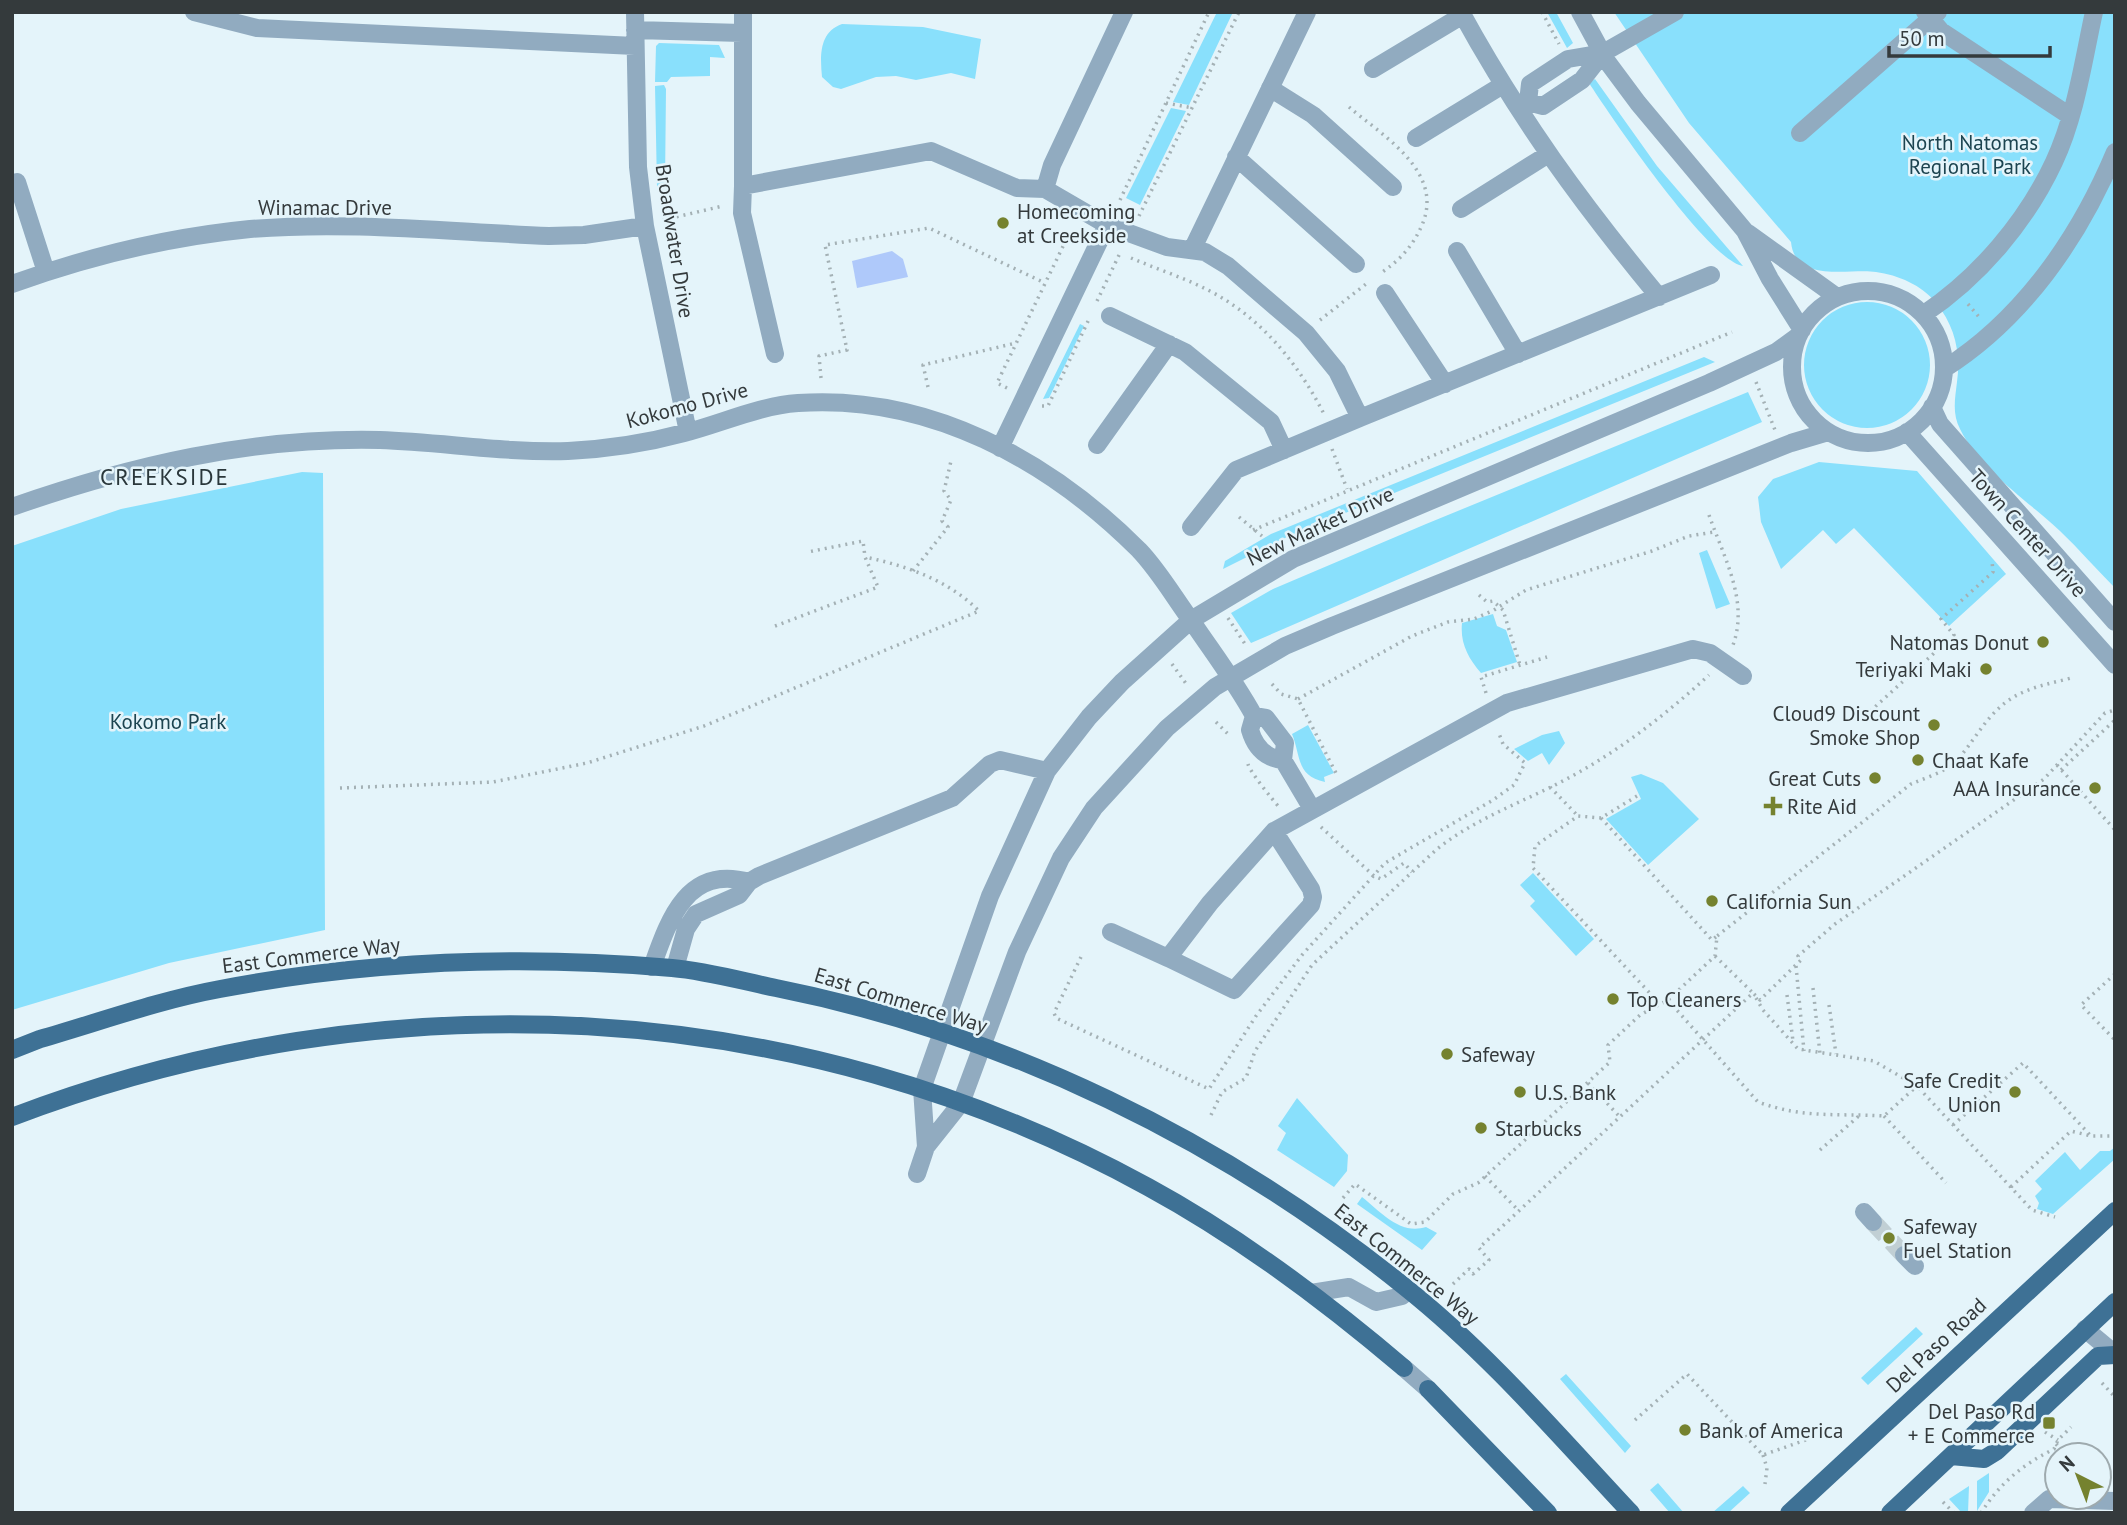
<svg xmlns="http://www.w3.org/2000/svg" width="2127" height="1525" font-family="'PT Sans',sans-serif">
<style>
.green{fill:#89e0fc}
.water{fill:#afc9fa}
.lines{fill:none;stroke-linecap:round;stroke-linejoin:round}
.minor-tunnel{stroke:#c1cfd4;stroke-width:18;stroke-dasharray:18 9;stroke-linecap:butt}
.path{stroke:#a4b1b5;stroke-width:3.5;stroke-dasharray:2 5;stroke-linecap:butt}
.minor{stroke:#91abc0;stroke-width:18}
.major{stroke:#3e7195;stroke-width:18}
.poi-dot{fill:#75822f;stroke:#e4f4fa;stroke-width:2.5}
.labels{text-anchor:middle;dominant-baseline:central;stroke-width:5;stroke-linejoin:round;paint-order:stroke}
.park-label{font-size:21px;fill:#1c4450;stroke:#e4f4fa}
.street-label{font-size:21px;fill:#343a3c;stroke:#e4f4fa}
.poi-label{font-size:21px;fill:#343a3c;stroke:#e4f4fa;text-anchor:start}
.neighbourhood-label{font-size:23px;letter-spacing:2px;fill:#2a373b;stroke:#e4f4fa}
</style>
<rect width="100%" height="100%" fill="#e4f4fa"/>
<!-- green -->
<path class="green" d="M 1217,12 L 1233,12 L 1189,105 L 1173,102 Z
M 1547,12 L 1556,12 L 1573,43 L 1567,48 Z
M 1614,12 L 2115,12 L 2115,588 C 2096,569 2079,549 2060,531 C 2027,500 1980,470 1960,429 C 1952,413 1955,399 1957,382 C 1961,353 1955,326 1936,303 C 1922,285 1898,275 1876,272 C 1850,268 1795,284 1791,242 L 1689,123 Z
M 842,24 L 923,27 L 981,39 L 975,79 L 951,73 L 916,80 L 896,76 L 876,77 L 841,89 L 833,87 L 822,77 C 820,56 819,32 842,24 Z
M 659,43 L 719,45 L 725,58 L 710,57 L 710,76 L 671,77 L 667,82 L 655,82 L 656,46 Z
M 1595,79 L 1657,166 L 1743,266 C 1709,261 1611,117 1589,83 Z
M 664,85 L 666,89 L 665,184 L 657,187 L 655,86 Z
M 1171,108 L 1186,111 L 1140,205 L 1126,198 Z
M1804 365a63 63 0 1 1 126 0a63 63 0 1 1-126 0Z
M 1080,324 L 1084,326 L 1049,398 L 1043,399 Z
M 1704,357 L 1715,362 L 1289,536 L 1223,569 L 1225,561 L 1271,534 Z
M 1748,392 L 1762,422 L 1251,643 L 1231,613 L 1273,589 L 1426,524 Z
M 1819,462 L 1917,471 L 2006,574 L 1949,626 L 1854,528 L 1836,544 L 1823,530 L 1781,569 L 1761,522 L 1758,497 L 1773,479 Z
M 302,472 L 323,473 L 325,930 L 169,963 L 12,1010 L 12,546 L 121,509 Z
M 1707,550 L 1730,604 L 1716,609 L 1699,553 Z
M 1493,614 L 1497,626 L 1506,630 L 1517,662 L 1481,673 C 1468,658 1460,643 1462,623 Z
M 1308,725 L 1334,773 L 1324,777 L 1325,782 C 1296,776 1301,756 1292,734 Z
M 1559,731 L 1565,743 L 1549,765 L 1542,753 L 1528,761 L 1514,749 L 1542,735 Z
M 1641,774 L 1663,783 L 1699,819 L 1648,865 L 1606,819 L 1641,799 L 1631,777 Z
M 1533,873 L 1594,939 L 1576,956 L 1530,906 L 1535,901 L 1520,885 Z
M 1297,1098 L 1348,1155 L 1347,1171 L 1334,1187 L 1277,1150 L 1286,1133 L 1278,1126 Z
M 2115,1147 L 2115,1159 L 2053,1214 L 2037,1209 L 2039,1203 L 2035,1196 L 2042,1189 L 2035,1181 L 2065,1152 L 2080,1170 L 2100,1151 L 2110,1151 Z
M 1362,1197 C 1382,1213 1400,1235 1426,1227 L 1437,1233 L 1422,1250 L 1357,1204 Z
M 1916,1327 L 1923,1334 L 1868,1385 L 1861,1378 Z
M 1566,1374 L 1631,1446 L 1625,1453 L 1560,1379 Z
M 1989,1473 L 1989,1492 L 1977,1511 L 1977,1481 Z
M 1658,1483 L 1684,1513 L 1670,1513 L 1650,1490 Z
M 1743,1486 L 1750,1493 L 1728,1513 L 1712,1513 Z
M 1969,1486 L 1968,1513 L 1962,1513 L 1949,1499 Z"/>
<!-- water -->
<path class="water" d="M 892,251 L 903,259 L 908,277 L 857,288 L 852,261 Z"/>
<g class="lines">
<!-- minor-tunnel -->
<path class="minor-tunnel" d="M 1873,1222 L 1904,1255"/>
<!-- path -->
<path class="path" d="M 1542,12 L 1559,44
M 1166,103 L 1193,108
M 1349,107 C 1383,136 1445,172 1422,225 C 1413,246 1400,260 1381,273
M 1120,200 L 1209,12
M 1139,216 L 1239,12
M 663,220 L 723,206
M 1131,258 C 1164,272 1201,283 1230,303 C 1271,330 1302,371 1324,414
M 1097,301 L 1121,251
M 1968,304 L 1979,317
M 1320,320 L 1366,284
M 821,378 L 819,356 L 847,350 L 825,245 L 929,228 L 1045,283
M 1756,382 L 1775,430
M 928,387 L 923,365 L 1016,343
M 1007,388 L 997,383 L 1068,236 L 1077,241
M 1042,406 L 1048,406 L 1090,317
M 1332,449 L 1347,489
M 1709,515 C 1724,558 1749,601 1733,645
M 1239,517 L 1262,536
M 1253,530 L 1732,332
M 913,571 L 948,527 L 942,521 L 951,500 L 944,491 L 951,461
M 1479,595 L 1487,602 L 1493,601 L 1503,610 L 1520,665
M 1228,618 L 1247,647
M 775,626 L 878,587 L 865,557 L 863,541 L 808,552
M 1172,664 L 1187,685
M 1272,684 L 1281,694 L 1298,699 L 1337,775
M 1486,693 L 1481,677 L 1547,657
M 1298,699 L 1412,636 L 1448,622 L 1474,619 L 1494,610 L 1526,590 L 1652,551 L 1689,536 L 1714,532
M 1865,716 L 1954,635 L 1941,619 L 1993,572 L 1992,561
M 1216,722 L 1230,736
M 1248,764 C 1250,772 1272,799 1279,807
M 2057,765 L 2115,830
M 2061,770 L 2115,720
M 1550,787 L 1578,816
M 340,788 L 493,782 L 587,763 L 704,726 L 979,611 C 948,580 907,566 865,557
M 1637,796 L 1601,818 L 1578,816 L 1535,846 L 1533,868 L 1660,1004
M 1601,818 L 1712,940 L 1717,936
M 1321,827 L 1374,876 L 1381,879 L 1404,863 L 1412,872
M 1715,956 L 1753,993
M 1081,957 L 1054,1013 L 1056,1018 L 1209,1089 L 1256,1016 L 1302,955 L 1385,863 L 1493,800 L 1514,785 L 1525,763 L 1503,744 L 1498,731
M 1796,966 L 1804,1051
M 2115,974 L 2081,1005 L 2115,1040
M 1813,988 L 1820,1054
M 1787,995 L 1793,1041
M 1756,998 L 1763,1010 L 1798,1049 L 1874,1061 L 1917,1086 L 2032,1210 L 2055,1217
M 1668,1000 L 1758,1102 C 1805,1119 1837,1113 1884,1116 L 1917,1086
M 1829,1005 L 1836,1054
M 1588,1083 L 1619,1116
M 1211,1115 L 1222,1092 L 1246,1078 L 1255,1051 L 1312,965 L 1437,849 C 1471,822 1512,806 1551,787 C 1610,758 1661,719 1709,675
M 1884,1116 L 1946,1183
M 1953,1125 L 2023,1063 L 2091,1136
M 1820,1150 L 1860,1115
M 1485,1176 L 1518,1210
M 2011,1187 L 2071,1131 L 2091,1136 L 2115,1136
M 1343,1198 L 1355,1184 L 1411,1224 L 1425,1222 L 1453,1194 L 1478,1183 L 1610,1062 L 1608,1045 L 1640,1015 L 1668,1000 L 1715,956 L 1717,936 L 1911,784 C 1927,777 1947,772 1959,758 C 1976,738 1987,715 2009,700 C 2028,687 2049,684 2071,678
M 1453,1284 L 1469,1269 L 1473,1274 L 1489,1260 L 1479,1248 L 1753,993 L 1760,1000 L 1801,960 L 1798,956 L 1835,924 L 2044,779 L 2105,713 L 2115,710
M 2102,1383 L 2115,1397
M 1635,1420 L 1687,1374 L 1763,1455 L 1817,1436
M 2045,1432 L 2058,1440
M 2056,1444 L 2066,1455
M 1763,1455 L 1767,1468 L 1765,1484
M 1943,1502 L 1954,1513
M 1981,1513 C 2000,1483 2022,1465 2054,1449 L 2058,1440 L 2071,1427"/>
<!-- minor -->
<path class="minor" d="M 194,12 L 257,28 L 635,46
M 635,12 L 638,167 L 645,226 L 688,432
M 743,12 L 743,186
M 1461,12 C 1519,118 1582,204 1659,297
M 1580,12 L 1606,60 L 1638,103 L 1745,231 L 1770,279 L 1802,330
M 1925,12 L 1941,31 L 2070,116
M 635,30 L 742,33
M 1373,69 L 1463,15
M 1270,88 L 1313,115 L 1393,187
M 1528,102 L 1530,84 L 1568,59 L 1603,53 L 1675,12
M 1520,107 L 1528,102 L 1543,106 L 1582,80 L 1603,53
M 1800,133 L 1938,12
M 1416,138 L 1501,86
M 1236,157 L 1356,264
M 17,182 L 46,272
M 1045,189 L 1052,165 L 1124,12
M 1461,209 L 1547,155
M 1107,225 L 1167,247 L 1205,252 L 1228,266 L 1306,333 L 1337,371 L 1360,418 L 1711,275
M 1748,233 L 1837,297
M 1192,250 L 1307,12
M 1457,251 L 1518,354
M 12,284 C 90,256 168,237 250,229 C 349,221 450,232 549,236 L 584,235 L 645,226
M1792 367a76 76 0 1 1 152 0a76 76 0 1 1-152 0Z
M 1385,293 L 1445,384
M 1924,314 C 1979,277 2026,222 2054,162 C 2076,115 2083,62 2094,12
M 1110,316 L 1185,352 L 1271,422 L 1284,450
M 775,354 L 742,213 L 743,186 L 931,151 L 1017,188 L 1045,189 L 1107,225 L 1000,448
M 1944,369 C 2023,319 2079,238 2115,152
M 1932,407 L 1940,424 L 2115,622
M 1907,432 L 2115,665
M 1097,445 L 1169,344
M 12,507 C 132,465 252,437 380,440 C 442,442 505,453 568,451 C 606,449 647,443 684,433 C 723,423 758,406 798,403 C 929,394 1049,460 1139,550 C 1160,572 1175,599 1193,623 C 1214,654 1236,683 1254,716 L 1250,730 C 1255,747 1265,758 1283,760 L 1285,743 L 1266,718 L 1254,716
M 1191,527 L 1236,470 L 1360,418
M 1283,760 L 1312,809
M 1274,831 L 1311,889 L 1313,897 L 1311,905 L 1234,990 L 1168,958 L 1210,903 L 1274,831 L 1507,703 L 1693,649 L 1710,653 L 1743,676
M 1111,932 L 1168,958
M 652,967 C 669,919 687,865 749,882
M 675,968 L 686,929 L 696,914 L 739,895 L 749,882 L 759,876 L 952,798 L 990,764 L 1000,760 L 1047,771
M 926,1147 L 922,1089 L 990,896 L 1047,771 L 1089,717 L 1122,682 L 1191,620 L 1293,559 L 1709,383 L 1776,352 L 1798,336
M 917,1174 L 926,1147 L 961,1103 L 1017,952 L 1061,858 L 1094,808 L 1167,728 L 1215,687 L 1285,646 L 1332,626 L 1791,443 L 1828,432
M 1864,1212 L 1873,1222
M 1904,1255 L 1915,1266
M 1311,1293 L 1349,1287 L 1376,1302 L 1402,1296 L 1409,1290
M 2085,1329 L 2115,1354
M 1404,1368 L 1428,1389
M 2033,1513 L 2049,1499 L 2115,1501"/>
<!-- major -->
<path class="major" d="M 12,1050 L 40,1039 C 99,1022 160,1000 220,989 C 367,961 522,955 672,968 C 707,971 742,981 776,988 C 1006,1034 1223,1140 1405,1287 C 1488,1353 1558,1435 1631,1513
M 12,1117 C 385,975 796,994 1148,1187 C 1240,1237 1324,1300 1404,1368
M 1428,1389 L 1548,1513
M 1951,1456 L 1984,1459 L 1997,1451 L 2098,1356 L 2115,1355
M 1789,1513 L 2115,1211
M 1890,1513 L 2115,1302"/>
</g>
<!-- markers -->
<g class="poi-dot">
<circle cx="1003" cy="223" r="7"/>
<circle cx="2043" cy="642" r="7"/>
<circle cx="1986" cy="669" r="7"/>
<circle cx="1934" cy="725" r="7"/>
<circle cx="1918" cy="760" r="7"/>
<circle cx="1875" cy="778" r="7"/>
<circle cx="2095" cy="788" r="7"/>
<path d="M1769.5 795.5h7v7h7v7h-7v7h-7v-7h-7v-7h7z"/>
<circle cx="1712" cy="901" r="7"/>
<circle cx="1613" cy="999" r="7"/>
<circle cx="1447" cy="1054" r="7"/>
<circle cx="1520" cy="1092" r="7"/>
<circle cx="2015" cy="1092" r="7"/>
<circle cx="1481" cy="1128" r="7"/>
<circle cx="1889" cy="1238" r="7"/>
<rect x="2042" y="1416" width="14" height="14" rx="3.5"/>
<circle cx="1685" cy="1430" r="7"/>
</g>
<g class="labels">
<!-- park labels -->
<g class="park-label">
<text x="1970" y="142">North Natomas<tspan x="1970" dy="24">Regional Park</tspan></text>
<text x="168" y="721">Kokomo Park</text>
</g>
<!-- street labels -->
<g class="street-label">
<text x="325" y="207">Winamac Drive</text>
<text transform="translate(675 241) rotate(81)">Broadwater Drive</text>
<text transform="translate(687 405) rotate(-15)">Kokomo Drive</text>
<text transform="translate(1320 526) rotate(-25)">New Market Drive</text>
<text transform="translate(2028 533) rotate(48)">Town Center Drive</text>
<text transform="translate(311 955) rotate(-7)">East Commerce Way</text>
<text transform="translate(901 1000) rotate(17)">East Commerce Way</text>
<text transform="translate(1407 1264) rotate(39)">East Commerce Way</text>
<text transform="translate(1936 1345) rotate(-43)">Del Paso Road</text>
</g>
<!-- poi labels -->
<g class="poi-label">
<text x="1017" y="211">Homecoming<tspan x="1017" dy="24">at Creekside</tspan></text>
<text x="2029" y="642" text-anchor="end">Natomas Donut</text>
<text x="1972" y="669" text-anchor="end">Teriyaki Maki</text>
<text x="1920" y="713" text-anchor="end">Cloud9 Discount<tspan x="1920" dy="24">Smoke Shop</tspan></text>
<text x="1932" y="760">Chaat Kafe</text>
<text x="1861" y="778" text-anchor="end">Great Cuts</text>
<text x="2081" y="788" text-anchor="end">AAA Insurance</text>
<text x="1787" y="806">Rite Aid</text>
<text x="1726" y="901">California Sun</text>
<text x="1627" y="999">Top Cleaners</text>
<text x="1461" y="1054">Safeway</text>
<text x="2001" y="1080" text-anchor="end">Safe Credit<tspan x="2001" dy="24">Union</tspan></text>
<text x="1534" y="1092">U.S. Bank</text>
<text x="1495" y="1128">Starbucks</text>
<text x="1903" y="1226">Safeway<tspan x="1903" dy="24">Fuel Station</tspan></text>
<text x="2035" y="1411" text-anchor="end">Del Paso Rd<tspan x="2035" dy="24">+ E Commerce</tspan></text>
<text x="1699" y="1430">Bank of America</text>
</g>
<!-- neighbourhood labels -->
<g class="neighbourhood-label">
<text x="165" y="476">CREEKSIDE</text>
</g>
</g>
<!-- border -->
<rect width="2127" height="1525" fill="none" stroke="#343a3c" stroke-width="28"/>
<!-- north arrow -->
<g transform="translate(2078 1476) rotate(318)"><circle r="33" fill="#e4f4fa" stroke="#9eaaae" stroke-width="2"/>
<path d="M0-5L12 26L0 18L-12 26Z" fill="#75822f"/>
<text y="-10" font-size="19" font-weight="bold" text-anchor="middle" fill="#343a3c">N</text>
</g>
<!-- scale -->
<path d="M1889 46v10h161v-10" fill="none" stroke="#343a3c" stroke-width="3.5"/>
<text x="1899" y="46" font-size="21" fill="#343a3c" stroke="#e4f4fa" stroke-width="5" paint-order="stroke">50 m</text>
</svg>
